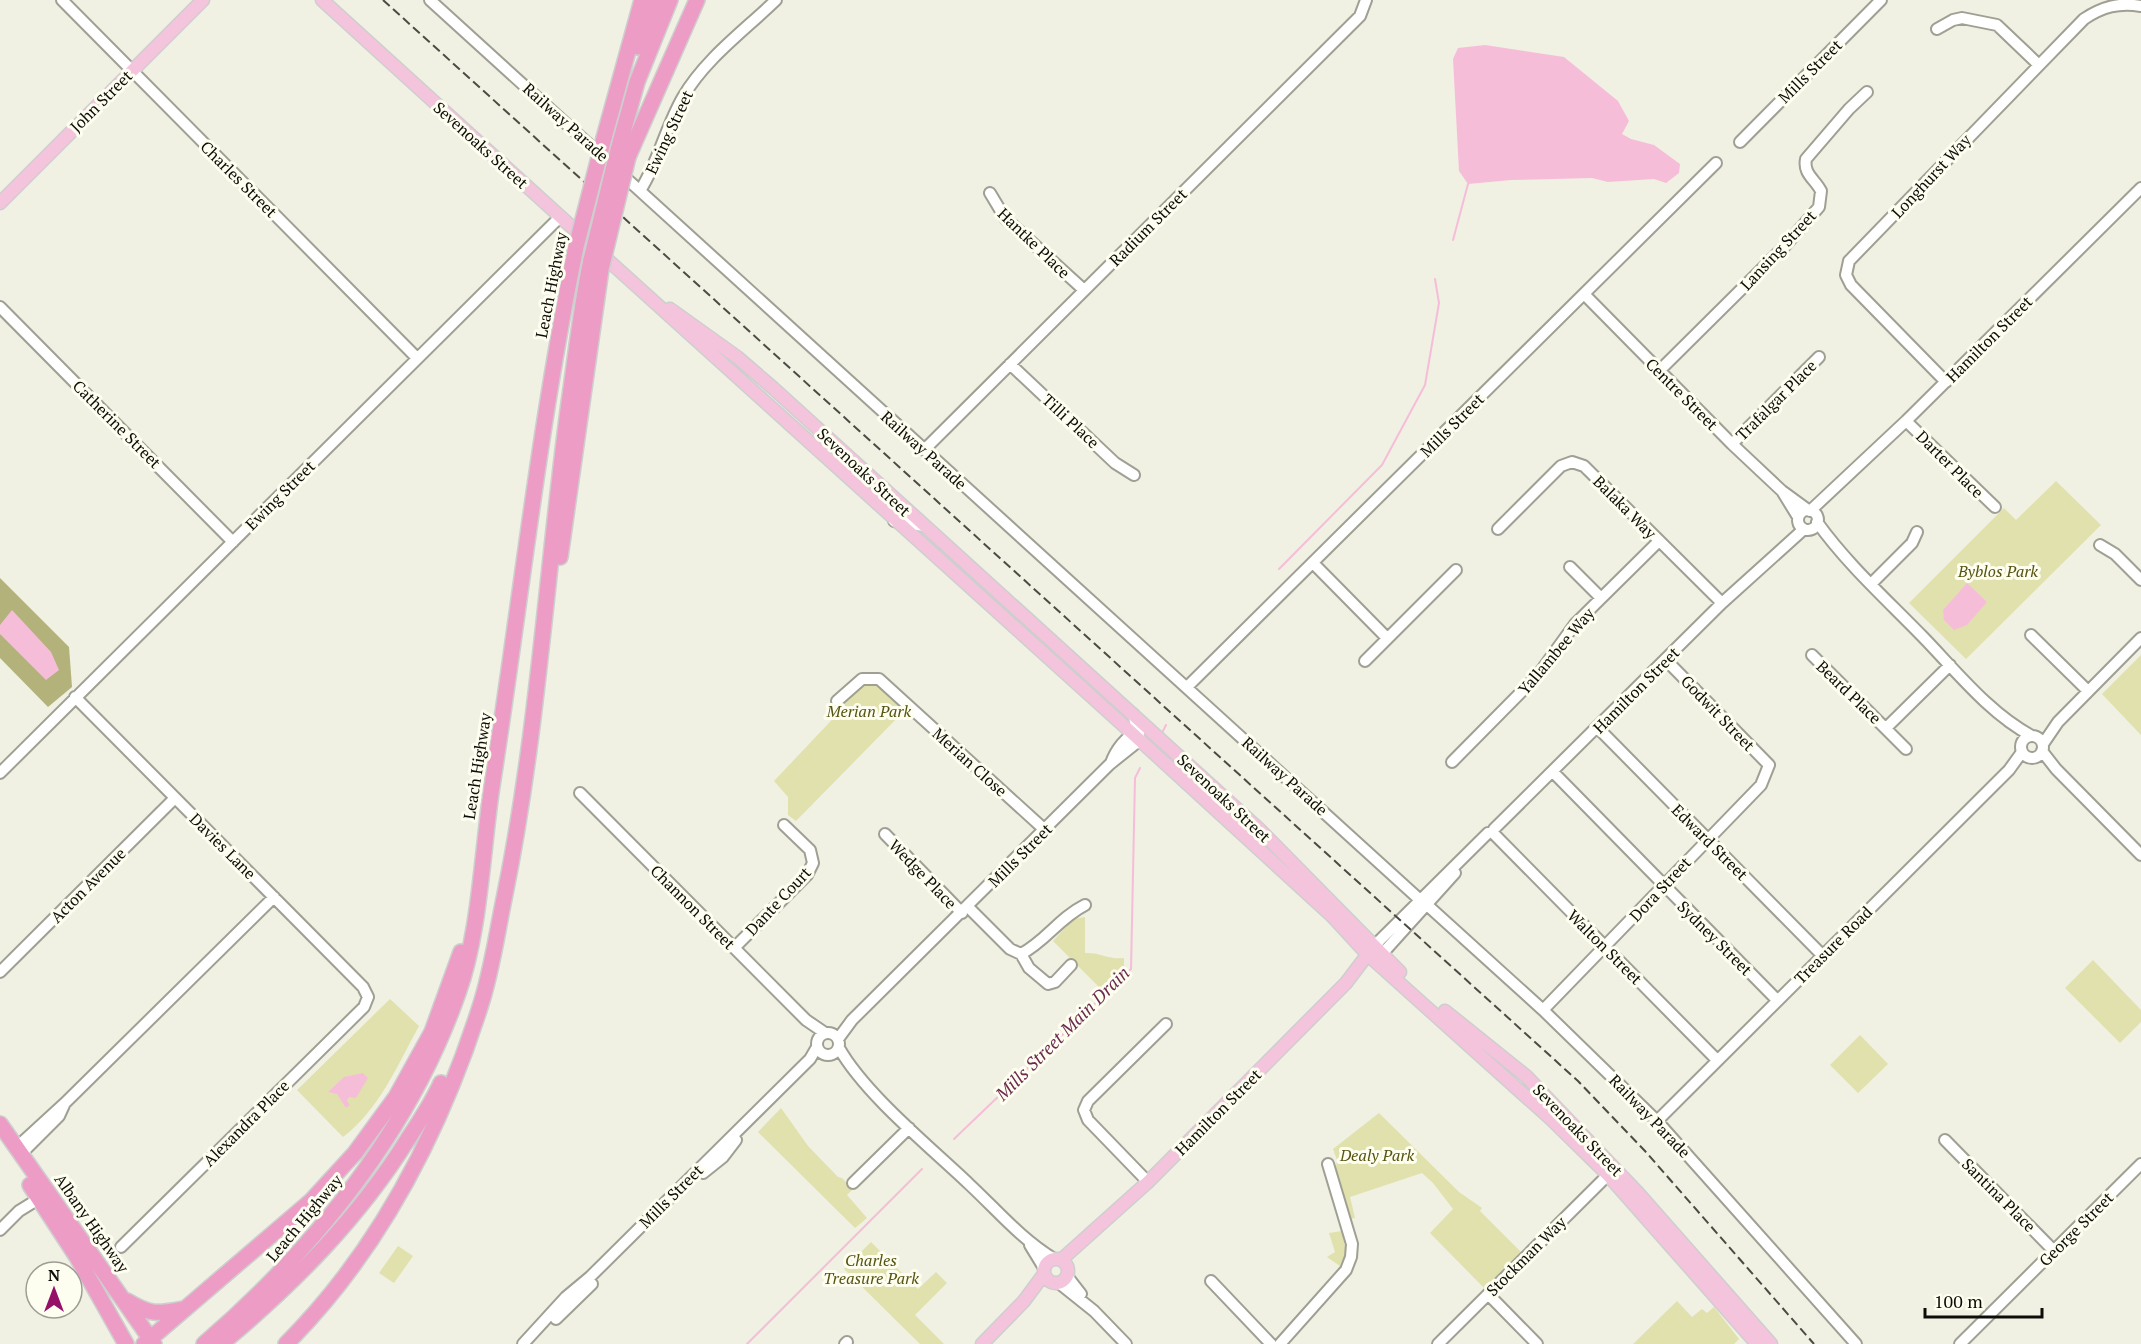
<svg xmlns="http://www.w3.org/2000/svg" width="2141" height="1344" font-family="'PT Serif',serif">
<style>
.green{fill:#e1e1ad}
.forest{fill:#b3b27a}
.water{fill:#f6bdd9}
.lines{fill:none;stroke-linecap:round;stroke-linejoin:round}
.stream{stroke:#f6bdd9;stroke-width:2}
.minor-casing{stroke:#9f9f93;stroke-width:14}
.major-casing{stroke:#cecece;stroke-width:15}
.highway-casing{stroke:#cecece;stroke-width:18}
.minor{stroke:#fff;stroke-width:10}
.major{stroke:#f4c4dd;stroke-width:12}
.highway{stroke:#ed9cc6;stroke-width:15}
.rail{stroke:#4b4b44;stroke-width:2;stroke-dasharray:9 4.5;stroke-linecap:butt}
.highway-bridge-casing{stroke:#cecece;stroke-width:18;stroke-linecap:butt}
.highway-bridge{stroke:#ed9cc6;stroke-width:15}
.labels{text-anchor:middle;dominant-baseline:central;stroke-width:6;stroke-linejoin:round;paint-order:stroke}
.street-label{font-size:16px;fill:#0c0c08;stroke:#fefef0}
.park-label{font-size:16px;font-style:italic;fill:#565412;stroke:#fefef0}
.water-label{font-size:18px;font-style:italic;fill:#6c2a50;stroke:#fefef0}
</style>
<rect width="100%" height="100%" fill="#f0f0e3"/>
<!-- green -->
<path class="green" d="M 2056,481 L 2101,525 L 1966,659 L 1909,603 L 2004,508 L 2016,520 Z
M 2141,655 L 2141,735 L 2102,694 Z
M 864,681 L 876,683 L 905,710 L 796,821 L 788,815 L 788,797 L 774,781 L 844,707 L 845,699 Z
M 1085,917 L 1085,953 C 1100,952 1109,960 1124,958 L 1124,966 L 1101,989 L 1053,941 L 1073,919 Z
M 2093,960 L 2141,1010 L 2141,1022 L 2120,1043 L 2065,988 Z
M 390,999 L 419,1026 C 398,1064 379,1110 343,1137 L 297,1090 Z
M 1860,1035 L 1888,1064 L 1858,1093 L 1830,1065 Z
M 781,1108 L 808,1146 L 838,1177 L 842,1178 L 853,1189 L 847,1195 L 867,1218 L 855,1228 L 758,1132 Z
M 1379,1113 L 1459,1192 L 1482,1208 L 1480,1211 L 1521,1252 L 1485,1289 L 1430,1233 L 1453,1209 L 1433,1183 L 1422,1173 L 1350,1197 L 1355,1218 L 1349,1219 L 1335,1174 L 1337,1160 L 1333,1149 Z
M 1342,1231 L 1346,1252 L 1340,1266 L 1327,1257 L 1335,1252 L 1329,1233 Z
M 871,1242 L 918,1289 L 936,1272 L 947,1283 L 915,1315 L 944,1344 L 920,1344 L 844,1269 Z
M 398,1246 L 413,1256 L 394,1283 L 379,1273 Z
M 1677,1301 L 1692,1317 L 1702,1309 L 1707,1313 L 1714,1307 L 1739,1339 L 1734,1344 L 1633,1344 Z"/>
<!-- forest -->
<path class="forest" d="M 0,578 L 69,647 L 72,687 L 48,707 L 0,658 Z"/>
<!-- water -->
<path class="water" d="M 1485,45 L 1564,57 L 1618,101 L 1629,121 L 1622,134 L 1631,139 L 1654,145 L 1680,164 L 1679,173 L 1666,183 L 1654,179 L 1608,182 L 1592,178 L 1511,180 L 1468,184 L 1459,171 L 1453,59 L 1458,48 Z
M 1967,583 L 1987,602 L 1967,625 L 1954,630 L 1944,620 L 1943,610 Z
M 12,610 L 51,652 L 59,670 L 46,680 L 0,634 L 0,625 Z
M 363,1073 L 368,1078 L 356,1098 L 349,1097 L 347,1101 L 350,1105 L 346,1108 L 337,1094 L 328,1092 L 344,1077 Z"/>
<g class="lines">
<!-- stream -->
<path class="stream" d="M 1453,240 L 1468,184
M 1279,569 L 1382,465 L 1425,385 L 1439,303 L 1435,279
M 1161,735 L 1166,725
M 954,1139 L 1131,969 L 1135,778 L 1140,768
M 747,1344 L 922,1169"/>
<defs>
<path id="minor" d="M 62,0 L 417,358
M 430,0 L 1419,899
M 1937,29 L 1953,20 L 1962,18 L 1997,25 L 2039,65
M 1740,142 L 1881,0
M 641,189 C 659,160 666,126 683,97 C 705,59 745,30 776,0
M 990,193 L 1005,218 L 1084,290
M 1584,294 L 1732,444 L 1782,491 L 1808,510
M 0,307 L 233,542
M 1010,364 L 1115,463 L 1134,475
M 1659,371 L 1785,246 L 1819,207 L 1821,191 C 1815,179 1803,174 1806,159 L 1849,109 L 1867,92
M 1946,382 L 1851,285 L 1846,275 L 1849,261 L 2084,19 C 2102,7 2119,2 2141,6
M 1906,421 L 1995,507
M 1732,444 L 1819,357
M 924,450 L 1360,16 L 1366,0
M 1782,491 L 1798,517
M 897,502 L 898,514 L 894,521 L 924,526
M1798 520a10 10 0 1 1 20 0a10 10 0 1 1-20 0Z
M 1810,511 L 1906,421 L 2141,188
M 1817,522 C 1847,564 1887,600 1923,637 C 1956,671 1990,714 2032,736
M 1498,529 L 1561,466 L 1572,462 L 1584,466 L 1722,603
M 2100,545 L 2115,554 L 2141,580
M 1313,563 L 1387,638
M 1570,567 L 1601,598
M 1871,584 L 1912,543 L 1917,532
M 2031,635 L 2088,691
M 1812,655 L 1906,749
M 1365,661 L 1456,570
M 1187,687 L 1716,163
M 75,697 L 363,987 L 368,997 L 364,1007 L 121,1247
M 837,701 L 862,679 L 879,679 L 1045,830
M 1887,727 L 1950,665
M 1598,728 L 1823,956
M2021 747a11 11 0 1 1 22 0a11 11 0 1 1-22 0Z
M 2043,744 L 2058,722 L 2141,638
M 2042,751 L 2056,769 L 2141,855
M 1452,762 L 1538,675 L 1575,624 L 1659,541
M 1111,763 C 1115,752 1126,734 1139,733
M 1553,772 L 1777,1000
M 0,773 L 560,217
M 580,793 L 806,1020 L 825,1033
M 1494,829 L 1722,603 L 1804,529
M 885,834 L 962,913
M 1494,834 L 1717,1060
M 1426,904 L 1543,1010 L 1657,1121 L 1856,1344
M 968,907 L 1010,949 L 1021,954 C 1045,942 1059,918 1085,905
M 1374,946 L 1488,833
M 734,948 L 807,875 L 813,863 L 810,850 L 784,825
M 1021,954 L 1029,968 L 1048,984 L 1055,982 L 1071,965
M 1382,954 L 1455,873
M 0,972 L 175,798
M 1543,1010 L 1761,785 L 1769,765 L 1666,660
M817 1044a11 11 0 1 1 22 0a11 11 0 1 1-22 0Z
M 838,1039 L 852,1020 L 1110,764 L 1140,740 L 1133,714
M 839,1048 C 865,1094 929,1146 969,1184 C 998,1211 1020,1238 1054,1259
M 1657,1121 L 2009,770 L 2022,752
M 1945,1140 L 2054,1251
M 16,1148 L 64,1104 L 274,897
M 21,1154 L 59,1116 L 64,1105
M 703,1173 L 723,1157 L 736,1140
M 1148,1182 L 1088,1120 L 1084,1110 L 1088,1101 L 1166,1024
M 853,1183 L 909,1128
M 0,1230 L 19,1211 L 40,1198
M 1030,1245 L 1044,1268
M 1067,1276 L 1081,1294
M 1211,1281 L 1271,1344
M 1059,1283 L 1094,1311 L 1126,1344
M 1488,1294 L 1537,1344
M 556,1319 L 592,1284
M 523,1344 L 566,1297 L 590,1277 L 810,1059 L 817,1047
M 845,1344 L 847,1342
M 1280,1344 L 1346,1270 L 1351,1257 L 1352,1244 L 1328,1164
M 1438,1344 L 1612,1171
M 1960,1344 L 2141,1164"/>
<path id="major" d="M 322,0 L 585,239
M 0,203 L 203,0
M 600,253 L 1133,734 L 1332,916 L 1367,954 L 1551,1119 L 1608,1175 L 1757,1344
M 670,309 L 737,357 L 773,388 L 1259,829 L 1400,972
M 1445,1011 L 1526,1076 L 1638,1193 L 1771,1344
M1044 1271a12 12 0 1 1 24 0a12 12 0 1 1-24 0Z
M 1061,1260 L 1148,1182 L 1346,983 L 1371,950
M 982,1344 L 1024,1301 L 1044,1274"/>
<path id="highway" d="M 638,47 L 656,0
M 604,138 L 642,0
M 618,150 L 637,82 L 670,0
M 628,157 L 697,0
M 560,557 L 601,269
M 0,1124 L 154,1344
M 30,1185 L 77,1257 L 126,1344
M 127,1301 C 150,1315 157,1314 183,1309
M 144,1344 L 311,1201 L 355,1153 L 396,1097 L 432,1032 L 461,952
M 204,1344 C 315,1248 409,1133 458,993 C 480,932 482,852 492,786 C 520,607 539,425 576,247
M 221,1344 C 293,1284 358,1219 408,1139 C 420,1121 432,1103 441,1083
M 286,1344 C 379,1251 440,1132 480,1007 C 492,971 497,932 505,894 C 538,732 547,566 569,403 C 576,355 581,307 591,260"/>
</defs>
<!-- minor casing -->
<use href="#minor" class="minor-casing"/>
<!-- major casing -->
<use href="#major" class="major-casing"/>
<!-- highway casing -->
<use href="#highway" class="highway-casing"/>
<!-- minor -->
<use href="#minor" class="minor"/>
<!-- major -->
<use href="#major" class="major"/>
<!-- highway -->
<use href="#highway" class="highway"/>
<!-- rail -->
<path class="rail" d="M 383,0 L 1578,1081 L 1645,1151 L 1814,1344"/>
<defs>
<path id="highway-bridge" d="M 576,247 L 604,138
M 591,260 L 618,150
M 601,269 L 628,157"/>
</defs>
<!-- highway-bridge casing -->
<use href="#highway-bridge" class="highway-bridge-casing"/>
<!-- highway-bridge -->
<use href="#highway-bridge" class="highway-bridge"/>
</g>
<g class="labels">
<!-- street labels -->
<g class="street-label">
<text transform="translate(1810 71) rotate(-45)">Mills Street</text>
<text transform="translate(101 101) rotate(-45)">John Street</text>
<text transform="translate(566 122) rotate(42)">Railway Parade</text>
<text transform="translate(669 132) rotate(-65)">Ewing Street</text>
<text transform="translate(481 145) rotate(42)">Sevenoaks Street</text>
<text transform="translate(1931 176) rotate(-47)">Longhurst Way</text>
<text transform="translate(239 179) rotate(45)">Charles Street</text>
<text transform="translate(1148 227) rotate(-45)">Radium Street</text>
<text transform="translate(1034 243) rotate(44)">Hantke Place</text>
<text transform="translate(1778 250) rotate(-47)">Lansing Street</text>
<text transform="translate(551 285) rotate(-79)">Leach Highway</text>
<text transform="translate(1989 339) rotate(-45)">Hamilton Street</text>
<text transform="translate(1682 394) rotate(45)">Centre Street</text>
<text transform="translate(1776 400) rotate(-45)">Trafalgar Place</text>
<text transform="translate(1071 421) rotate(43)">Tilli Place</text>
<text transform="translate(117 424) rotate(45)">Catherine Street</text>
<text transform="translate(1452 425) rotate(-45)">Mills Street</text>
<text transform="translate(924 450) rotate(42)">Railway Parade</text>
<text transform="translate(1950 464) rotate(45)">Darter Place</text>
<text transform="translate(864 472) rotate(43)">Sevenoaks Street</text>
<text transform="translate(280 495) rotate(-45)">Ewing Street</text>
<text transform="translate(1625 507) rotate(45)">Balaka Way</text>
<text transform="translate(1556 651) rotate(-50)">Yallambee Way</text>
<text transform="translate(1636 690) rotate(-45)">Hamilton Street</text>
<text transform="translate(1849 692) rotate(44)">Beard Place</text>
<text transform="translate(1718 713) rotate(46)">Godwit Street</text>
<text transform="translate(970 762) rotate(42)">Merian Close</text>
<text transform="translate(477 766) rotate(-81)">Leach Highway</text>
<text transform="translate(1285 776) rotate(42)">Railway Parade</text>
<text transform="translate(1224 798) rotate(43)">Sevenoaks Street</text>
<text transform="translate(1710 842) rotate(45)">Edward Street</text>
<text transform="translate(223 846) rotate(45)">Davies Lane</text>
<text transform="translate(1020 855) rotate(-45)">Mills Street</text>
<text transform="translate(923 874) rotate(46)">Wedge Place</text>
<text transform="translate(88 885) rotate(-45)">Acton Avenue</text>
<text transform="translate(1660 889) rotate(-47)">Dora Street</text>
<text transform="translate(778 901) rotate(-47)">Dante Court</text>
<text transform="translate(693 907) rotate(45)">Channon Street</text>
<text transform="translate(1715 938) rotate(45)">Sydney Street</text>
<text transform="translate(1833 945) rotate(-45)">Treasure Road</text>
<text transform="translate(1605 947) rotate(45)">Walton Street</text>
<text transform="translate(1218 1112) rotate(-45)">Hamilton Street</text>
<text transform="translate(1650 1116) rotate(46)">Railway Parade</text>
<text transform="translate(246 1123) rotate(-45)">Alexandra Place</text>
<text transform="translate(1578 1130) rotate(46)">Sevenoaks Street</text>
<text transform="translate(1999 1195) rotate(45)">Santina Place</text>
<text transform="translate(671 1196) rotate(-45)">Mills Street</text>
<text transform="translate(304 1218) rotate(-50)">Leach Highway</text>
<text transform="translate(92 1223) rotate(55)">Albany Highway</text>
<text transform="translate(2076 1229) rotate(-45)">George Street</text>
<text transform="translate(1526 1256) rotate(-45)">Stockman Way</text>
</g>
<!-- park labels -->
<g class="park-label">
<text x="1998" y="571">Byblos Park</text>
<text x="869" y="711">Merian Park</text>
<text x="1377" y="1155">Dealy Park</text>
<text x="871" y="1260">Charles<tspan x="871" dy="18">Treasure Park</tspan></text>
</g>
<!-- water labels -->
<g class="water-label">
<text transform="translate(1062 1033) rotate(-45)">Mills Street Main Drain</text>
</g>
</g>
<!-- north arrow -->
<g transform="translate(54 1290)"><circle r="28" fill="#fefef0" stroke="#9d9d93" stroke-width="1.5"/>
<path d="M0-4.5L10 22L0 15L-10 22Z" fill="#951068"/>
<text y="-9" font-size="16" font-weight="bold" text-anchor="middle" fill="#0c0c08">N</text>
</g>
<!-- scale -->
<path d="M1925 1308v9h117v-9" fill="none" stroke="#0c0c08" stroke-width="3"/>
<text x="1934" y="1308" font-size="18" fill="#0c0c08" stroke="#fefef0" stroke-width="4.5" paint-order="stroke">100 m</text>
</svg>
